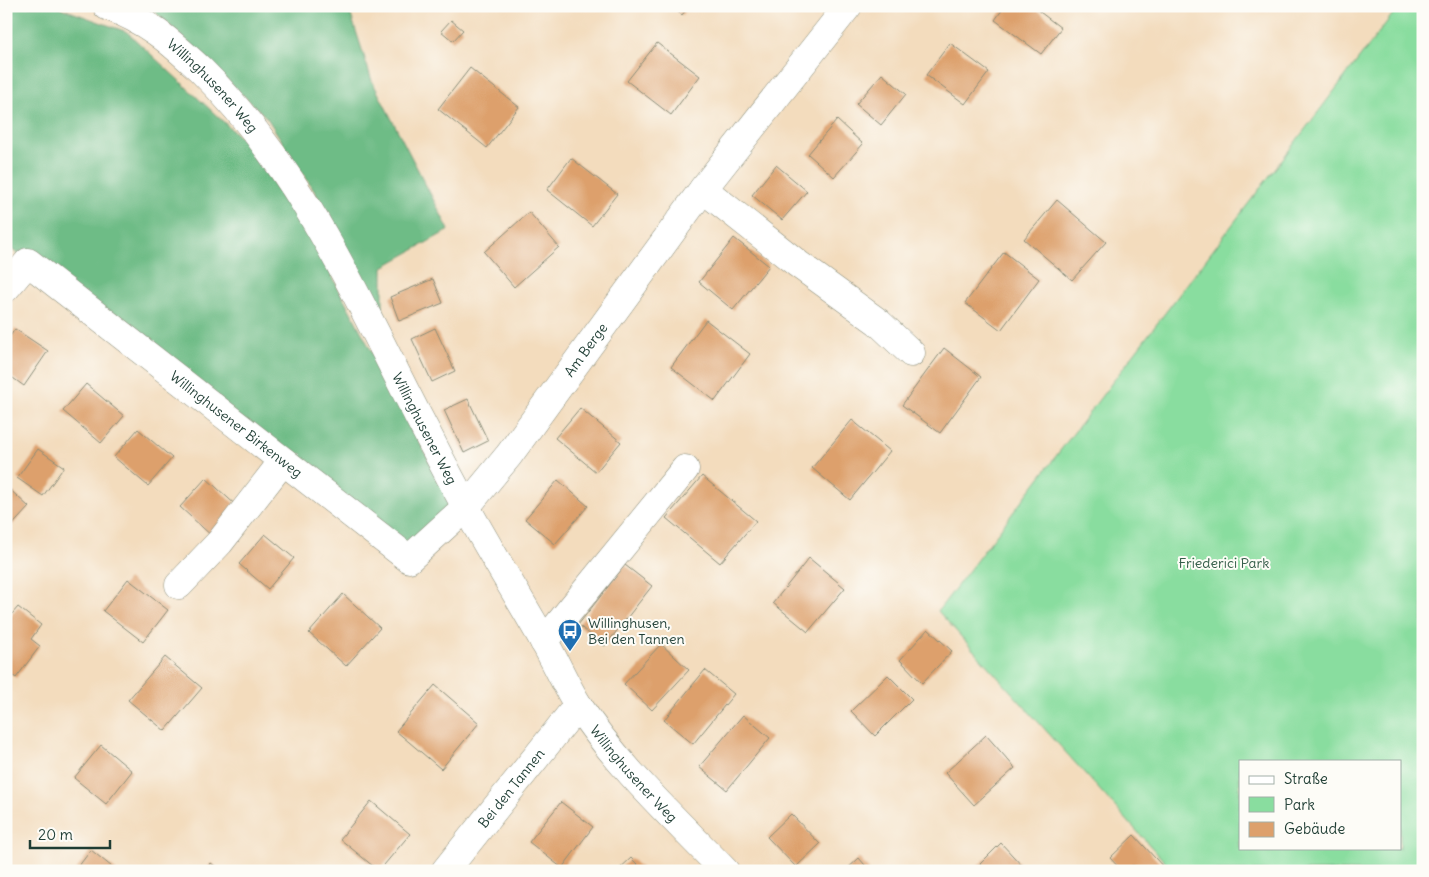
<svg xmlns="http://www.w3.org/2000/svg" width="1429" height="877" font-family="Delius,sans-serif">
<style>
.green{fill:#89dd9f;stroke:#548d6a;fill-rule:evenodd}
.forest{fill:#6ebc86;stroke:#467c5d}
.building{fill:#dda06c}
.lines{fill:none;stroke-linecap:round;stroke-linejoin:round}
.minor-casing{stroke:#898c78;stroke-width:29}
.minor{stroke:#fff;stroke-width:28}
.labels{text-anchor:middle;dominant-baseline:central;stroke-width:4;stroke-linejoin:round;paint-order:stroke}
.street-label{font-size:14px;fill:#1f3d34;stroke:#fdfcf7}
.park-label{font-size:14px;fill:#345d49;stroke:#fdfcf7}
.poi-label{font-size:14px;fill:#1f3d34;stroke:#fdfcf7;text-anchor:start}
</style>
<rect width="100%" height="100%" fill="#fdfcf7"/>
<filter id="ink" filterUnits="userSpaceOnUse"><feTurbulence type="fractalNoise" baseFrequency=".02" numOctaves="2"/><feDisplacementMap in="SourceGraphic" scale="10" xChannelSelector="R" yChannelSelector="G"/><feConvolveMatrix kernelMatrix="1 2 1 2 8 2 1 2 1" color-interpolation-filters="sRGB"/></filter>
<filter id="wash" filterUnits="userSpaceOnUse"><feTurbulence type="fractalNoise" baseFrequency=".0096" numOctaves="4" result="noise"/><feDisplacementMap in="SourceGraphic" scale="20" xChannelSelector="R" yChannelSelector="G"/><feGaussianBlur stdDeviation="1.12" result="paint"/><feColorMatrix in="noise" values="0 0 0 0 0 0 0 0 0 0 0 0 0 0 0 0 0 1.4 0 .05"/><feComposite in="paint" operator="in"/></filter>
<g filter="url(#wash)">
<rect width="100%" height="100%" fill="#f3dcbd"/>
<!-- green -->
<path class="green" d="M 1399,6 L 1423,6 L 1423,871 L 1173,871 L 938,611 ZM 1240,761 L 1400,761 L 1400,848 L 1240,848 Z"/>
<!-- forest -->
<path class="forest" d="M 6,6 L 55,6 L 127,32 L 244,141 L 307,229 L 457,513 L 409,559 L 6,245 Z
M 149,6 L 348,6 L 372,81 L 449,230 L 383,267 L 383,327 L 331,217 L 267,118 Z"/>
<g id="blocks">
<!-- building -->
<path class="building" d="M 671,6 L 689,6 L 682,15 Z
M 1005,6 L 1032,6 L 1061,28 L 1041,54 L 995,20 Z
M 451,20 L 463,30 L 453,41 L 441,31 Z
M 657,43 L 700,76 L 671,115 L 627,81 Z
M 950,43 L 989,72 L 965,104 L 926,75 Z
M 470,68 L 519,107 L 487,148 L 438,109 Z
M 882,74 L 906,94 L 881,125 L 856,104 Z
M 837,120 L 863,144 L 834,177 L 808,154 Z
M 571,158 L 617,194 L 592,226 L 547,190 Z
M 776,165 L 807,191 L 782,220 L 752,195 Z
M 1057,200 L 1106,242 L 1072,280 L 1024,239 Z
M 529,212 L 559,247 L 514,287 L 484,252 Z
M 734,238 L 769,266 L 733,310 L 699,282 Z
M 1004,252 L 1039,279 L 1001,330 L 965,303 Z
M 433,279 L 443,303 L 399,321 L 390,297 Z
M 706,320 L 750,354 L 715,401 L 671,367 Z
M 435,328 L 455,371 L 432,382 L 412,339 Z
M 15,329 L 48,351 L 24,386 L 6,373 L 6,342 Z
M 944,348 L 981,377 L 940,433 L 902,405 Z
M 86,384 L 124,416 L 101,443 L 63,411 Z
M 468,399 L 488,441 L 464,453 L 444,410 Z
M 580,408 L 621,442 L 596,472 L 555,438 Z
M 852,420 L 890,451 L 850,500 L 812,468 Z
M 138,429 L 172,458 L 148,486 L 114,457 Z
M 38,449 L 64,467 L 43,496 L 17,478 Z
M 702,476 L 756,521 L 720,563 L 666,518 Z
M 206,478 L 239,508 L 213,537 L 180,507 Z
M 558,480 L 588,506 L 555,544 L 525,519 Z
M 6,486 L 29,507 L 6,532 Z
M 265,534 L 294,558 L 268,589 L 239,564 Z
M 809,558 L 845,588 L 808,632 L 773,603 Z
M 625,565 L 652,586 L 605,646 L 578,625 Z
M 128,579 L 168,610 L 143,642 L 103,611 Z
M 343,594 L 380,628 L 346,666 L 309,633 Z
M 18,607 L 41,625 L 31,639 L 40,646 L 16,678 L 6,670 L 6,621 Z
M 928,629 L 952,651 L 922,683 L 900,660 Z
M 661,644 L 689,670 L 652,710 L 624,684 Z
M 165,657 L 202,688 L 165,731 L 128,700 Z
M 705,670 L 734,694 L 693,744 L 664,720 Z
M 888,675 L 912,699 L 875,736 L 851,711 Z
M 435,685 L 479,723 L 441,769 L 396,731 Z
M 743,715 L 770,738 L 727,790 L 699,767 Z
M 986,735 L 1015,768 L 974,805 L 945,773 Z
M 101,745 L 132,771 L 106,804 L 74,778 Z
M 371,801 L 410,834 L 379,871 L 340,839 Z
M 561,802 L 593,827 L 562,868 L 529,842 Z
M 791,814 L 820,844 L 796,867 L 767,837 Z
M 1134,835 L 1166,870 L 1165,871 L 1138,871 L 1133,865 L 1126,871 L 1122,871 L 1110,858 Z
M 1001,843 L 1024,868 L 1021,871 L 973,871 Z
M 91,850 L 117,871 L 75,871 Z
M 631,858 L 644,871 L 617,871 Z
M 859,858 L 870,871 L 845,871 Z
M 211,863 L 221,871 L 205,871 Z"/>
</g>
</g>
<g filter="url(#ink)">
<use href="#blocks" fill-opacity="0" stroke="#898c78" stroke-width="1"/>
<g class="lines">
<defs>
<g id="minor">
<path id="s1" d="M 107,6 C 146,20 170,41 200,69 C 299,166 355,294 418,416 C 434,446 449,477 466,507 C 490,551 517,594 542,638 C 555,660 565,684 578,705 C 618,767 674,818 725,871"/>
<path d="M 703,189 L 798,264 L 878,322 L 911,353"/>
<path id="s2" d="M 6,288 L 28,262 L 409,559 L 466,507 L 509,455 L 703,189 L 848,6"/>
<path d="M 179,585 L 220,542 L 283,461"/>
<path d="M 544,642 L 685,469"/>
<path id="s3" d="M 445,871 L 578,705"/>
</g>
</defs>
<!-- minor casing -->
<use href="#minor" class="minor-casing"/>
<!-- minor -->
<use href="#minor" class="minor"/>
</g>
</g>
<!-- icons -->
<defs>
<symbol id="bus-pin" viewBox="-11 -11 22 30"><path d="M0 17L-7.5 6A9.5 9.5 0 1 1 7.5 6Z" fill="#1f6fb2" stroke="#fdfcf7"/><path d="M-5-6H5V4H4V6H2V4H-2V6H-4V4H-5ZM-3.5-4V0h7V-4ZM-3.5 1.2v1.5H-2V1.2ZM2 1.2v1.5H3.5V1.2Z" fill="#fff"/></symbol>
</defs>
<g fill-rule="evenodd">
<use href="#bus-pin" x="556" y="617" width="28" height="38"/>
</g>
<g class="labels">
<!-- street labels -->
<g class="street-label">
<text stroke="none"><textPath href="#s1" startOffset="134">Willinghusener Weg</textPath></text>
<text stroke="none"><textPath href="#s2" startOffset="792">Am Berge</textPath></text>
<text stroke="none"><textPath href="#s2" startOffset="298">Willinghusener Birkenweg</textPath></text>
<text stroke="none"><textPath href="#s1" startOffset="539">Willinghusener Weg</textPath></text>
<text stroke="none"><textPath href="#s1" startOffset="944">Willinghusener Weg</textPath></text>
<text stroke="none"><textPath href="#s3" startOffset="106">Bei den Tannen</textPath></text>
</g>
<!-- park labels -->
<g class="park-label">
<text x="1224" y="563">Friederici Park</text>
</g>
<!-- poi labels -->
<g class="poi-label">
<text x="588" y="623">Willinghusen,<tspan x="588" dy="16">Bei den Tannen</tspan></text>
</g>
</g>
<!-- margin -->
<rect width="1429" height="877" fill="none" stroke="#fdfcf7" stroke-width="25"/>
<!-- legend -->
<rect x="1239" y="760" width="162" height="90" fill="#fdfcf7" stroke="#a4b0a9"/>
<rect x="1249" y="776" width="25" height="8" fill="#ffffff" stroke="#a4b0a9"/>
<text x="1284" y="784" font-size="15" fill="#1f3d34">Straße</text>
<rect x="1249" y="797" width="25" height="15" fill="#89dd9f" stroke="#a4b0a9"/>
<text x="1284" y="810" font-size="15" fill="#1f3d34">Park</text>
<rect x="1249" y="822" width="25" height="15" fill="#dda06c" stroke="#a4b0a9"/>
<text x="1284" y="834" font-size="15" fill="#1f3d34">Gebäude</text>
<!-- scale -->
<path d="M30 840v8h80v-8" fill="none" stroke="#1f3d34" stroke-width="2.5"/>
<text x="38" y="840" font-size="15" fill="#1f3d34" stroke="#fdfcf7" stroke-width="4" paint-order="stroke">20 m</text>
</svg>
